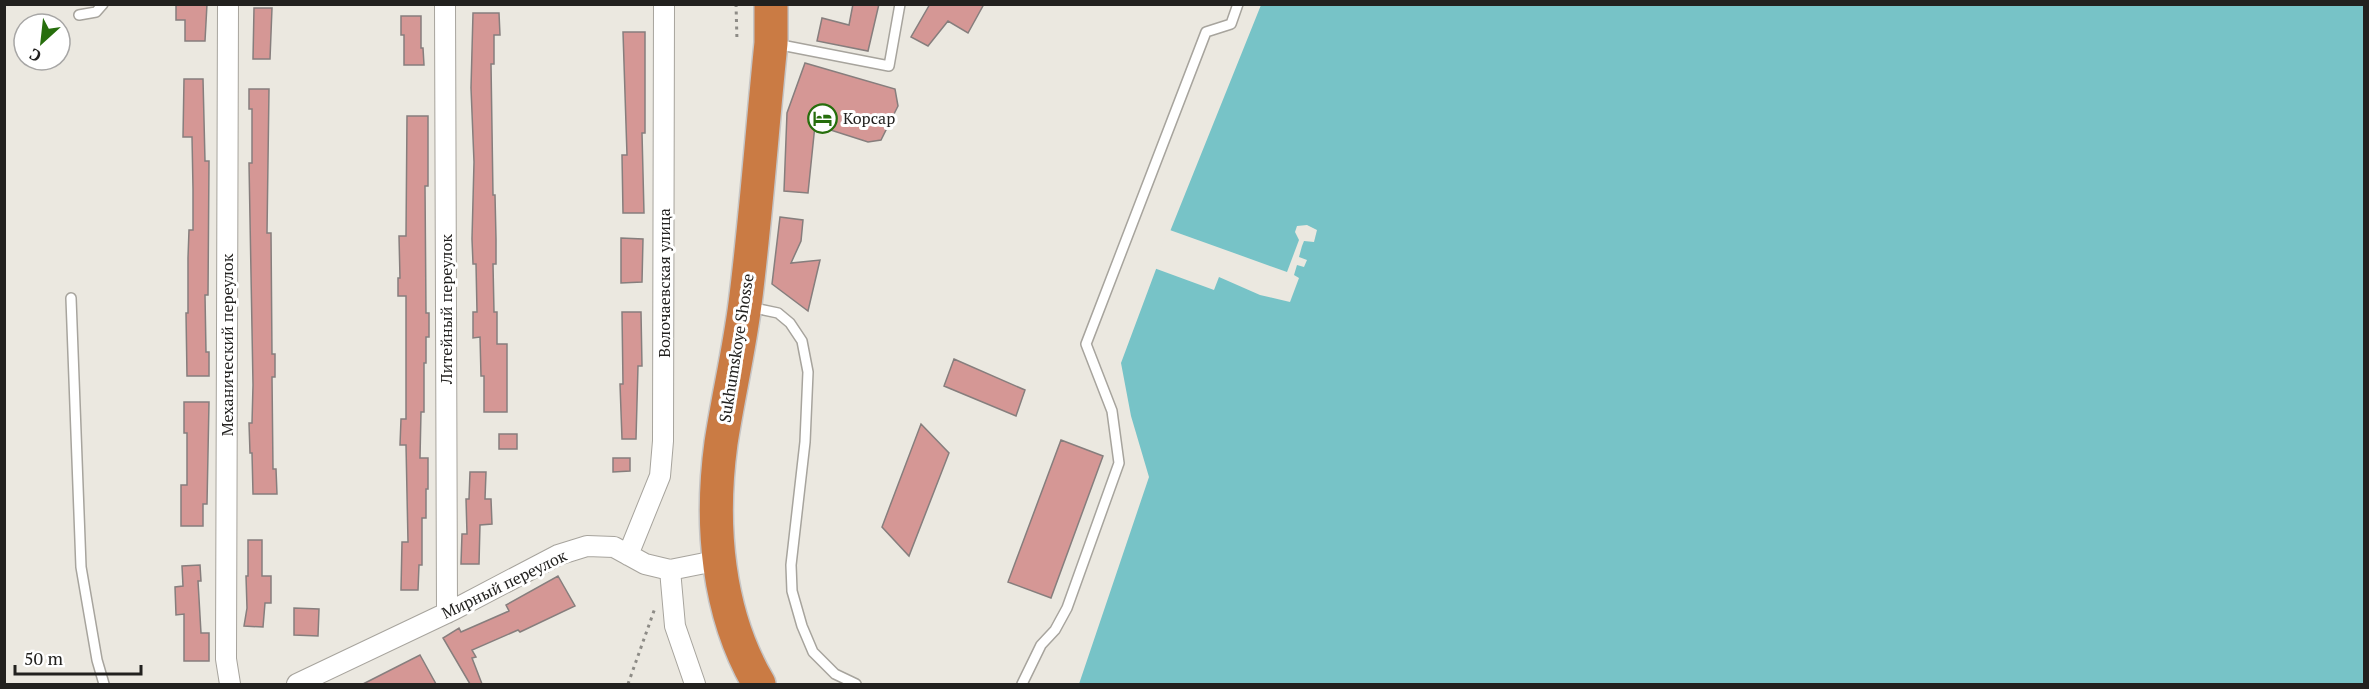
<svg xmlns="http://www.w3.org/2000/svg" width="2369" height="689" font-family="'PT Serif',serif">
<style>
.water{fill:#77c3c7}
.pier{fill:#ebe8e0}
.building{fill:#d59795;stroke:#867e7d;stroke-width:1.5}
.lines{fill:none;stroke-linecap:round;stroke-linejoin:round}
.lane-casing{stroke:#a7a49d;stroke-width:12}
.street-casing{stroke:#a7a49d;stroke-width:22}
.highway-casing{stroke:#c6c5c5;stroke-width:36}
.path{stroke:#8d8b86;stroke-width:3;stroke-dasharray:3 4.5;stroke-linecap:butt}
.lane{stroke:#fff;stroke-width:9}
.street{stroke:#fff;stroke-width:20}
.highway{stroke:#ca7b44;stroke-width:33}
.labels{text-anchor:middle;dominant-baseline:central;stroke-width:6;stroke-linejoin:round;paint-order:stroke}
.poi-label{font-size:16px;fill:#22211f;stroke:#fff;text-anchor:start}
.street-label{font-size:16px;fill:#22211f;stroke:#fff}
</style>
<rect width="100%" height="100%" fill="#ebe8e0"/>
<!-- water -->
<path class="water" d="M 1261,5 L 2364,5 L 2364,684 L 1079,684 L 1149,477 L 1131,416 L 1121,363 L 1171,229 Z"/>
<!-- pier -->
<path class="pier" d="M 1307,225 L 1317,230 L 1314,242 L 1304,241 L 1302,246 L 1299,257 L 1307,260 L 1304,267 L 1297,265 L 1294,275 L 1299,278 L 1290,302 L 1260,295 L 1219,277 L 1214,290 L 1154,268 L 1167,229 L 1287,272 L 1299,240 L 1295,232 L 1297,226 Z"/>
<!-- building -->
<path class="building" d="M 176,4 L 207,4 L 205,41 L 185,41 L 185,20 L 176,20 Z
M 853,4 L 879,4 L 868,51 L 817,41 L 822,18 L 849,25 Z
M 930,4 L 984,4 L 968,33 L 948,21 L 928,46 L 911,37 Z
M 254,8 L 272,8 L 270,59 L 253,59 Z
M 473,13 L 499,13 L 500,35 L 494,35 L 494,64 L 491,64 L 493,195 L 495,195 L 496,239 L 496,264 L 493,264 L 494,312 L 497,312 L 497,344 L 507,344 L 507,412 L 484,412 L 484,376 L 481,376 L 480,337 L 473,338 L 473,312 L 477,312 L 476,264 L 473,264 L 472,239 L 474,162 L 471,88 Z
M 401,16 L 421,16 L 421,48 L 423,48 L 424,65 L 404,65 L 404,35 L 401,35 Z
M 623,32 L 645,32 L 645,133 L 642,133 L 644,213 L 623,213 L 622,155 L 627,155 Z
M 805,63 L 895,89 L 898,106 L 881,140 L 868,142 L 815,125 L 808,193 L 784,191 L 787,113 Z
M 184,79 L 203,79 L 205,161 L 209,161 L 208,295 L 205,295 L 206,352 L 209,352 L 209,376 L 187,376 L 186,313 L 188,313 L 188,258 L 189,230 L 193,230 L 193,189 L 192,137 L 183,137 Z
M 249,89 L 269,89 L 267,233 L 271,233 L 272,354 L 275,354 L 275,377 L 272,377 L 273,469 L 276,469 L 277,494 L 253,494 L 252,453 L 250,453 L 249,423 L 252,423 L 253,385 L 249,163 L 252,163 L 252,109 L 249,109 Z
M 407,116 L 428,116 L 428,186 L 425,186 L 426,313 L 429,313 L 429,337 L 426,337 L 426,363 L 424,363 L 424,412 L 421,412 L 420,458 L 428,458 L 428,489 L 426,489 L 426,518 L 422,518 L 422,565 L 419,565 L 418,590 L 401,590 L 402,542 L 408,542 L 406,445 L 400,445 L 401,419 L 406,419 L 406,296 L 398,296 L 398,278 L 400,278 L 399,236 L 406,236 Z
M 780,217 L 803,220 L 801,241 L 791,263 L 820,260 L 808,311 L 772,284 Z
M 621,238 L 643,239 L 642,282 L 621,283 Z
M 622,312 L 641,312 L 642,366 L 638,366 L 636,439 L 622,439 L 620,384 L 623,384 Z
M 954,359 L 1025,390 L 1016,416 L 944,386 Z
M 184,402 L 209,402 L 207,504 L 203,504 L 203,526 L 181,526 L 181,485 L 187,485 L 187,433 L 184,433 Z
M 921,424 L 949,453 L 909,556 L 882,527 Z
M 499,434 L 517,434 L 517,449 L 499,449 Z
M 1061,440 L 1103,456 L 1051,598 L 1008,582 Z
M 613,458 L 630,458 L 630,471 L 613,472 Z
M 470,472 L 486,472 L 485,499 L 491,499 L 492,524 L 480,525 L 479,564 L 461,564 L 462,534 L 467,534 L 466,499 L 469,499 Z
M 248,540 L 262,540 L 262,576 L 271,576 L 271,603 L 265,603 L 263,627 L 244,626 L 247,608 L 246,576 L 248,576 Z
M 200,565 L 201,581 L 198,581 L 201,633 L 209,633 L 209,661 L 184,661 L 184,614 L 176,615 L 175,587 L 183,586 L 182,566 Z
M 558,576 L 575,606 L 520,632 L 518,630 L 472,650 L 476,657 L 472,658 L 482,684 L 470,684 L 443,638 L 459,628 L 461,632 L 509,611 L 506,605 Z
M 294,608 L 319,609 L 318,636 L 294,635 Z
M 420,655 L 436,684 L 363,684 Z"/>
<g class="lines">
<defs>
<path id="lane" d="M 79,15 L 96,12 L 103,4
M 776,44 L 889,66 L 900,4
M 71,298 L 81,567 L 97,660 L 104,684
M 750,307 L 778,313 L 790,323 L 802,341 L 808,372 L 805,442 L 791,565 L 792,591 L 802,626 L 813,652 L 835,674 L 856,684
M 1022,684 L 1041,645 L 1055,630 L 1067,608 L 1119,463 L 1112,411 L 1086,344 L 1206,32 L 1231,24 L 1238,4"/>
<path id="street" d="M 228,4 L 226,659 L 230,684
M 445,4 L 447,613
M 628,555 L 660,476 L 663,441 L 664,4
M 670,570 L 675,626 L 695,684
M 297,684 L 455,609 L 558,555 L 587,546 L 614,547 L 645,564 L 670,570 L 720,560"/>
<path id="highway" d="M 759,684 C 717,613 710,524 721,443 C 728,397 739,351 745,304 C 756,218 762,130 771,43 L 771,4"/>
</defs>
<!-- lane casing -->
<use href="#lane" class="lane-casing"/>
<!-- street casing -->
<use href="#street" class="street-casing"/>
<!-- highway casing -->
<use href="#highway" class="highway-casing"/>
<!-- path -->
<path class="path" d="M 736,4 L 737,41
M 628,684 L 655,608"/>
<!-- lane -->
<use href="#lane" class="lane"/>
<!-- street -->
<use href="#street" class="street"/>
<!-- highway -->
<use href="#highway" class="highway"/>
</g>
<!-- icons -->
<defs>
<symbol id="hotel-ring" viewBox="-11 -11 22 22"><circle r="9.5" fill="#fff" stroke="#266e0c" stroke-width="1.5"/><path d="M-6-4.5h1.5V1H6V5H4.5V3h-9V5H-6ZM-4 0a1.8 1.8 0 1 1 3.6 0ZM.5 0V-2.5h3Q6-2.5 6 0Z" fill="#266e0c"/></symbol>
</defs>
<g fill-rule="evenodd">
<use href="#hotel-ring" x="806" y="102" width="33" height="33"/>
</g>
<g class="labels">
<!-- poi labels -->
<g class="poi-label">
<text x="843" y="118">Корсар</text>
</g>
<!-- street labels -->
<g class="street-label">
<text transform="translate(664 283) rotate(-90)">Волочаевская улица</text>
<text transform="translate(446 309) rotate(-90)">Литейный переулок</text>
<text transform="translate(227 345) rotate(-90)">Механический переулок</text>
<text transform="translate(736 348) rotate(-81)">Sukhumskoye Shosse</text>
<text transform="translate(504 584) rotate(-26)">Мирный переулок</text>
</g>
</g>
<!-- border -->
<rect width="2369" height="689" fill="none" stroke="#22211f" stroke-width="12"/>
<!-- north arrow -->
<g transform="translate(42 42) rotate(207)"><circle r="28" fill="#ffffff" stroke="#a7a6a5" stroke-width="1.5"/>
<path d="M0-4.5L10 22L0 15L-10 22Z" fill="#266e0c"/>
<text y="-9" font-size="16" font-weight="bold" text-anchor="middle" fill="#22211f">С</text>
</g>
<!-- scale -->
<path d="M15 665v9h126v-9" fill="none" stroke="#22211f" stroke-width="3"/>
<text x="24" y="665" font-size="18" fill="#22211f" stroke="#ffffff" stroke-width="4.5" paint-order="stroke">50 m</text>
</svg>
